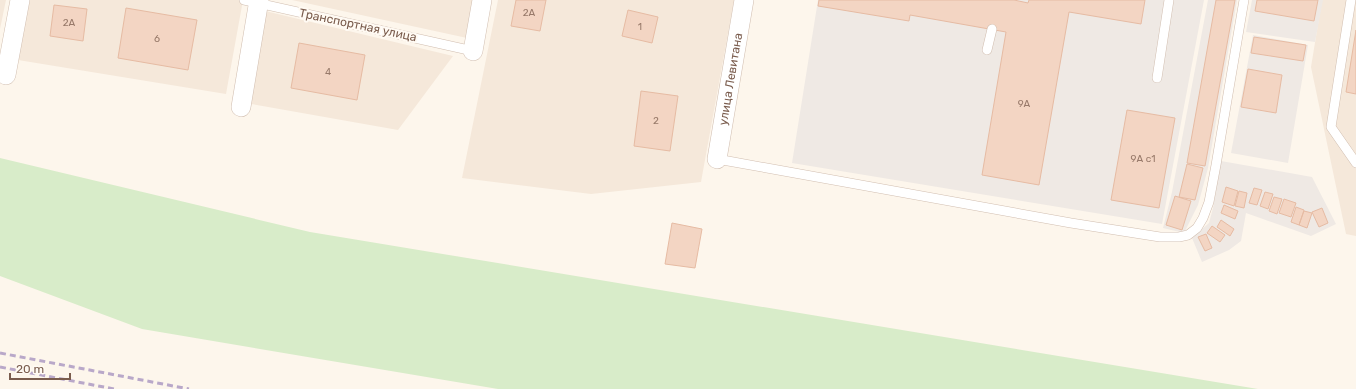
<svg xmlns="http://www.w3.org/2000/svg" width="1356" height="389" font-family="Rubik,sans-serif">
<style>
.residential{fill:#f5e8da}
.industrial{fill:#efe9e4}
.green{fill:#d8ecc9}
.building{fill:#f3d5c3;stroke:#e6bba3}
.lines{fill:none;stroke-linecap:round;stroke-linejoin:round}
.service-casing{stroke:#d1beb0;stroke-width:10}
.minor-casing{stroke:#d1beb0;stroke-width:20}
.service{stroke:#fff;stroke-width:9}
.minor{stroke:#fff;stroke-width:19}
.rail{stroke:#b9a8c9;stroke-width:3;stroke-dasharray:6 4;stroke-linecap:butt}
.labels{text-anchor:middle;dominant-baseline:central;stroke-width:4;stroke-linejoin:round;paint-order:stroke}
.number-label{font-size:10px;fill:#987a6a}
.street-label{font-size:12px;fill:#7a5c4d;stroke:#fffaf3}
</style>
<rect width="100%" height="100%" fill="#fdf6ec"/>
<!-- residential -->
<path class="residential" d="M 0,0 L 6,0 L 0,29 Z
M 29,0 L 243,0 L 226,94 L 18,60 Z
M 292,0 L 474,0 L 467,38 Z
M 498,0 L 734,0 L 701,182 L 591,194 L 462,178 Z
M 1322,0 L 1356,0 L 1356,236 L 1346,234 L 1311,67 Z
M 261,10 L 453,56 L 398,130 L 246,103 Z"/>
<!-- industrial -->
<path class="industrial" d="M 818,0 L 1204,0 L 1162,224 L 792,163 Z
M 1208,0 L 1237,0 L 1208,168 L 1198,205 L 1184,233 L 1163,228 L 1172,192 Z
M 1252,0 L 1323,0 L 1315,42 L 1246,32 Z
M 1253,35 L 1308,45 L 1288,163 L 1231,153 Z
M 1221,161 L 1312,177 L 1336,224 L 1311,236 L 1246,213 L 1241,241 L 1229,250 L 1202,262 L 1192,238 L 1209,223 L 1213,208 Z"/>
<!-- green -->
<path class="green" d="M 0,158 L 310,232 L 1258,389 L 498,389 L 142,329 L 0,276 Z"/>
<!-- building -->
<path class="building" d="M 516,0 L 546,0 L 540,31 L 511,26 Z
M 819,0 L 1014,0 L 1028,3 L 1029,0 L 1145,0 L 1141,24 L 1069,12 L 1039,185 L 982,175 L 1006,32 L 910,15 L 909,21 L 818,6 Z
M 1216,0 L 1235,0 L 1205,166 L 1187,163 Z
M 1257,0 L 1318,0 L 1314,21 L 1255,11 Z
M 54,5 L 87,9 L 83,41 L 50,36 Z
M 126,8 L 197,20 L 188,70 L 118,58 Z
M 628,10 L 658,17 L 652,43 L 622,36 Z
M 1356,30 L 1356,94 L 1346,92 Z
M 1254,37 L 1306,45 L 1303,61 L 1251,53 Z
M 299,43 L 365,55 L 357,100 L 291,88 Z
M 1248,69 L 1282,75 L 1276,113 L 1241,107 Z
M 641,91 L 678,96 L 670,151 L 634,146 Z
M 1127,110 L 1175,118 L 1159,208 L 1111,200 Z
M 1187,164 L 1203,168 L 1195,200 L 1179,197 Z
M 1226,187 L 1238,191 L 1234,206 L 1222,202 Z
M 1254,188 L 1262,190 L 1257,205 L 1249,203 Z
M 1239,191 L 1247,193 L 1244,208 L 1235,206 Z
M 1265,192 L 1273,194 L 1268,209 L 1260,206 Z
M 1175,196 L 1191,201 L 1182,230 L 1166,225 Z
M 1274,197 L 1282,199 L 1277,214 L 1269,211 Z
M 1284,199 L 1296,203 L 1291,217 L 1279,213 Z
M 1224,205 L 1238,211 L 1235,219 L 1221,213 Z
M 1296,207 L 1304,210 L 1299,225 L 1291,222 Z
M 1322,208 L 1328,223 L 1319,227 L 1312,212 Z
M 1304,211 L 1312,213 L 1307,228 L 1299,225 Z
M 1221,220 L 1234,229 L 1230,236 L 1217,227 Z
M 672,223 L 702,229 L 695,268 L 665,264 Z
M 1212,226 L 1225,235 L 1220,242 L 1207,233 Z
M 1206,234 L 1212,248 L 1205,251 L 1198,237 Z"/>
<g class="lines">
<defs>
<path id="service" d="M 244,0 L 473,51
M 1351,0 L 1331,127 L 1356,163
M 987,50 L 992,29
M 1157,78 L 1169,0
M 717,159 L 1071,223 L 1160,237 L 1179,237 L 1188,235 L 1197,228 L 1203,218 L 1209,202 L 1216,165 L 1244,0"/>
<g id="minor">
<path d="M 473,51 L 482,0"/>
<path d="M 6,75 L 20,0"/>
<path d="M 241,107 L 259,0"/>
<path id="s1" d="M 717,159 L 744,0"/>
</g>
</defs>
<!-- service casing -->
<use href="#service" class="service-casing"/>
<!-- minor casing -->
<use href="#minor" class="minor-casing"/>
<!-- service -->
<use href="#service" class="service"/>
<!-- minor -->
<use href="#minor" class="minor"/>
<!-- rail -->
<path class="rail" d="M 0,353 L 189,389
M 0,367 L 114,389"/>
</g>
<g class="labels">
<!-- number labels -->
<g class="number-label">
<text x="529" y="13">2А</text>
<text x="69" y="23">2А</text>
<text x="640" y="27">1</text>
<text x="157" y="39">6</text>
<text x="328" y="72">4</text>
<text x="1024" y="104">9А</text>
<text x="656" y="121">2</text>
<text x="1143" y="159">9А с1</text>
</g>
<!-- street labels -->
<g class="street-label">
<text transform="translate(358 25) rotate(12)">Транспортная улица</text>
<text stroke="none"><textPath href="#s1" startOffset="81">улица Левитана</textPath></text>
</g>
</g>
<!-- scale -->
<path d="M10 373v6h60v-6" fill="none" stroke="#7a5c4d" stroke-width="2"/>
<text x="16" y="373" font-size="12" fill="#7a5c4d" stroke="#fffaf3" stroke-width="3" paint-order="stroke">20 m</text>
</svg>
